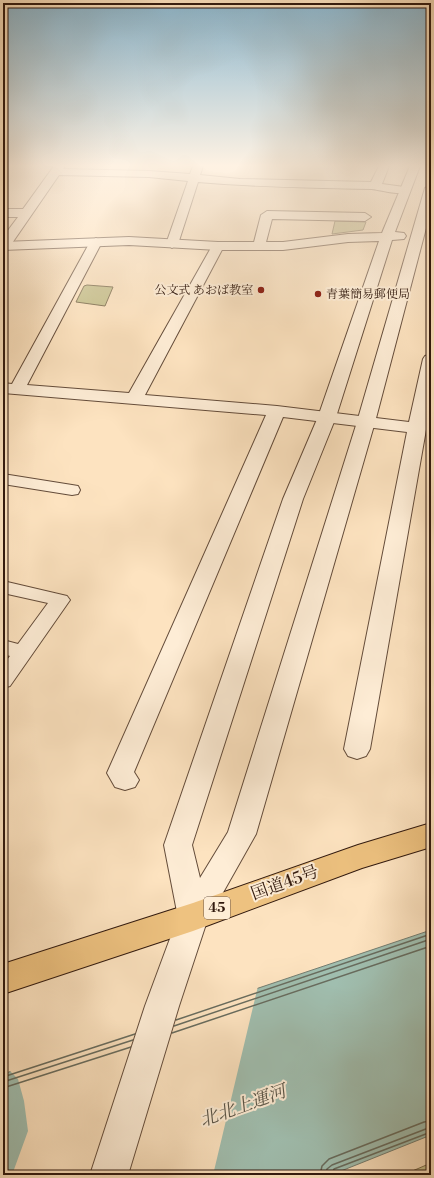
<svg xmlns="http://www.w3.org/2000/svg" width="434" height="1178" font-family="'Libre Bodoni','Noto Serif JP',serif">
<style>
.green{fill:#c6c18d;stroke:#7c6d4e}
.water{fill:#a0beaf;stroke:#747c6f}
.pier{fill:#fde3c0}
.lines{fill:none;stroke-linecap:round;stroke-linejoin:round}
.shore{stroke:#686c5e;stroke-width:1.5}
.service-casing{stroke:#644c3a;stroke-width:2}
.minor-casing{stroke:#644c3a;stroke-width:2}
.tertiary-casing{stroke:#644c3a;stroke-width:2}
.trunk-casing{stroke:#31190e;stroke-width:2}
.service{fill:#feedd6;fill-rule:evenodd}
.minor{fill:#feedd6;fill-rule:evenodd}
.tertiary{fill:#feedd6;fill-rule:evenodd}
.trunk{fill:#eec280;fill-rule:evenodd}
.poi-dot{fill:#8f2418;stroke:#feedd6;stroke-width:1.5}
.labels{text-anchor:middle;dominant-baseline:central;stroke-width:4;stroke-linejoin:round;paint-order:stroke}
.far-poi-label{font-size:12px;fill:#31190e;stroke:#feedd6;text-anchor:end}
.shield{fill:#feedd6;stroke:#6e594a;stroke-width:1}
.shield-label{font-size:13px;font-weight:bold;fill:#31190e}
.near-street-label{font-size:17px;fill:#31190e;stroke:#feedd6}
.near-water-label{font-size:18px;font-style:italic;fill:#585346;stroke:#feedd6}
</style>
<rect width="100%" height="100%" fill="#fde3c0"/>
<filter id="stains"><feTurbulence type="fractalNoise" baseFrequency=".005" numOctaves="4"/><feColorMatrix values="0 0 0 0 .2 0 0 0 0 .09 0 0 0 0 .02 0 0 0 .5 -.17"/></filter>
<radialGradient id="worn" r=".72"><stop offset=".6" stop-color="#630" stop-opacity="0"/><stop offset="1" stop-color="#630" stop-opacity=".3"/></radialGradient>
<!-- green -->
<path class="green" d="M 335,221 L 366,222 L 363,230 L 332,234 Z
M 87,285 L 113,287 L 105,306 L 76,302 L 84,286 Z
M 431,1163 L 431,1175 L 411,1175 L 410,1172 Z"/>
<!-- water -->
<path class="water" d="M 431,930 L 431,1135 L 331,1175 L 3,1175 L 3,1074 Z"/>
<!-- pier -->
<path class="pier" d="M 258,986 L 213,1175 L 12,1175 L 28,1131 L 24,1101 L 18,1079 L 9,1070 Z"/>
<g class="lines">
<!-- shore -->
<path class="shore" d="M 176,1020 L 431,934
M 174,1026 L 431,939
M 172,1033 L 431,946
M 3,1077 L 135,1034
M 3,1082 L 133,1040
M 3,1088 L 131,1047
M 320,1175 L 322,1166 L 329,1159 L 424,1122 L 431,1121
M 326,1175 L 327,1169 L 332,1165 L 431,1127
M 331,1175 L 334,1169 L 431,1132"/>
<defs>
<path id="service" d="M 3,474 L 72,485 L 78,486 L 80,490 L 78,494 L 72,495 L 3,484 Z
M 3,581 L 67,596 L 70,600 L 10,686 L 3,688 L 3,665 L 10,656 L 3,654 L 3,640 L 18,644 L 48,603 L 3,593 Z"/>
<path id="minor" d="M 54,166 L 65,166 L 63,169 L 149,171 L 190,174 L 193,166 L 203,166 L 200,175 L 240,179 L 371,182 L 379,166 L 389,166 L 382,184 L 404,187 L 410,190 C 405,197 380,190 372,189 C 314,188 256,187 198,182 L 178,244 L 172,248 L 166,244 L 188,181 L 149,177 L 59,175 L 8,249 L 3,250 L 3,237 L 18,217 L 3,217 L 3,209 L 23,209 Z
M 267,211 L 365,213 L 371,217 L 365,221 L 272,219 L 265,246 L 264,249 L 254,249 L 253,246 L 261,215 Z
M 96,238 L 102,242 L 27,385 L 129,393 L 212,246 L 218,242 L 224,246 L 145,395 L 277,406 L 409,422 L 423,359 L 425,356 L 431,354 L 431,401 L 370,749 L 366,756 L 357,759 L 348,756 L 344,749 L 407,432 L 283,417 L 134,772 L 139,780 L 135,787 L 125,790 L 115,787 L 107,773 L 266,415 L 3,393 L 3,383 L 12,384 L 90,242 Z"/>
<path id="tertiary" d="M 410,166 L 420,166 L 395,232 L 404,233 L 406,236 L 404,239 L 392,240 L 336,417 L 303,499 L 192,845 L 200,878 L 228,832 L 357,422 L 425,188 L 431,185 L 431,209 L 375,422 L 256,834 L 207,921 L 179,1006 L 128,1175 L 90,1175 L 145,1006 L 178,917 L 164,845 L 283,499 L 318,417 L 379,241 L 348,242 L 283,250 L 218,250 L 129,245 L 3,250 L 3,242 L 129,237 L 218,242 L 283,242 L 348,234 L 382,233 Z"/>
<path id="trunk" d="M 431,823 L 431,847 L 362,868 L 193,931 L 3,994 L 3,964 L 193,903 L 358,845 Z"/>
</defs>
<!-- service casing -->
<use href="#service" class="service-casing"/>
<!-- minor casing -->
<use href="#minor" class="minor-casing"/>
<!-- tertiary casing -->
<use href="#tertiary" class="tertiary-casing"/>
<!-- trunk casing -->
<use href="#trunk" class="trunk-casing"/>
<!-- service -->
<use href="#service" class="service"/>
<!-- minor -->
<use href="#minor" class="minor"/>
<!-- tertiary -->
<use href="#tertiary" class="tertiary"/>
<!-- trunk -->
<use href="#trunk" class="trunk"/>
</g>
<!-- sky -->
<linearGradient id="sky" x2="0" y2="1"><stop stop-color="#8bb8d1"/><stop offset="0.5" stop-color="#fef2e3"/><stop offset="1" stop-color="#fef2e3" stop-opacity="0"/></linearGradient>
<rect width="434" height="331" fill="url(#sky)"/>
<!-- markers -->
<g class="poi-dot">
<circle cx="261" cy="290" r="4"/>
<circle cx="318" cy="294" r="4"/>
</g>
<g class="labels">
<!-- far-poi labels -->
<g class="far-poi-label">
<text x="253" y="290">公文式 あおば教室</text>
<text x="326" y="294" text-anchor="start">青葉簡易郵便局</text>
</g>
<!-- shield labels -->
<rect class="shield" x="204" y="897" width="26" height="22" rx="3"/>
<g class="shield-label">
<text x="217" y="908">45</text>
</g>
<!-- near-street labels -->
<g class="near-street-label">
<text transform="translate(285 883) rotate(-20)">国道45号</text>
</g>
<!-- near-water labels -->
<g class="near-water-label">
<text transform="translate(243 1106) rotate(-20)">北北上運河</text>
</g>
</g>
<!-- margin -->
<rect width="434" height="1178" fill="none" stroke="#fde3c0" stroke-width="16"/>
<rect x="4" y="4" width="426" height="1170" fill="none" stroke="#31190e" stroke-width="2"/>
<rect x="8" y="8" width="418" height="1162" fill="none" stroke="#31190e"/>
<rect width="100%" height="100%" filter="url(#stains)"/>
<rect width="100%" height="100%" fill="url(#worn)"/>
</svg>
